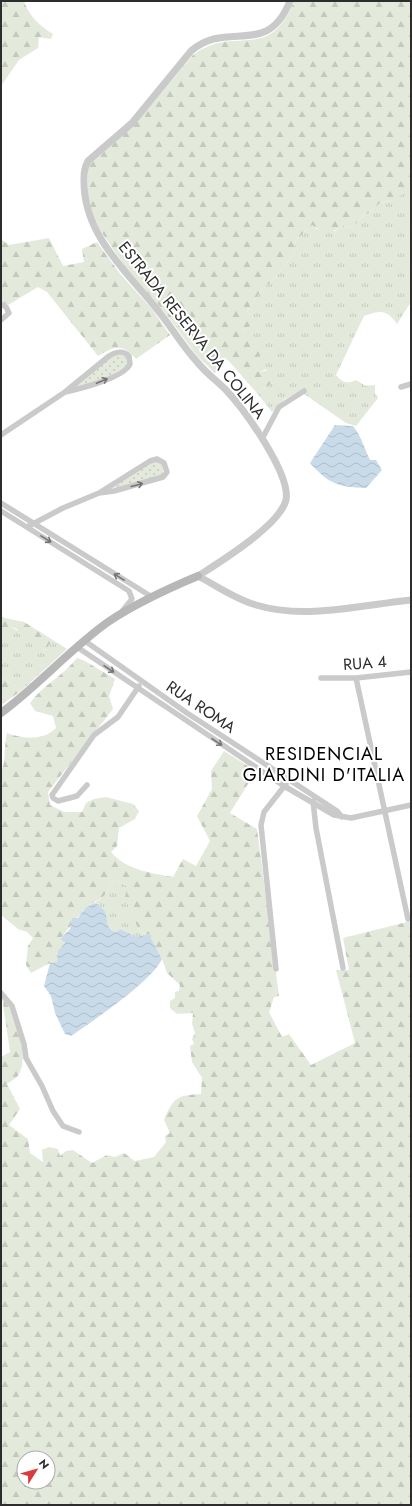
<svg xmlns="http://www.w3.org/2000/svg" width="412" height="1506" font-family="Jost,sans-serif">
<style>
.grass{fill:url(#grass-tufts)}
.forest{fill:url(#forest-firs);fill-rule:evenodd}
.park{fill:url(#park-dots)}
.water{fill:url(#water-waves)}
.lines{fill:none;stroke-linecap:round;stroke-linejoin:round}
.minor{stroke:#cacaca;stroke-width:5.5}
.tertiary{stroke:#cacaca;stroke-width:7}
.secondary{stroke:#b7b7b7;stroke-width:8}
.oneway{stroke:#747474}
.labels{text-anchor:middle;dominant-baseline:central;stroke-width:4;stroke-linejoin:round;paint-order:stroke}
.street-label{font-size:16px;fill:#2d2d2d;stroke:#fff}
.quarter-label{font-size:18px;letter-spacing:1px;fill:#000;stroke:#fff}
</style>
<defs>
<pattern id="grass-tufts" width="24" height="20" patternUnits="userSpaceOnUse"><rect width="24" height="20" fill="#e3eadc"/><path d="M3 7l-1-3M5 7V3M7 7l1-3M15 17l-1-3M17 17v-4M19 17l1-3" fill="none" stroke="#c3c9bd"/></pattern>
<pattern id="forest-firs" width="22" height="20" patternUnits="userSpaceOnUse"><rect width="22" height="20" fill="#e3eadc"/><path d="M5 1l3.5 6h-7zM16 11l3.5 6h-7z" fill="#c3c9bd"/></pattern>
<pattern id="park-dots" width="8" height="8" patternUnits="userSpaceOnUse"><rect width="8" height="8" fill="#e3eadc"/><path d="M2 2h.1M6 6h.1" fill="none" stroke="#c3c9bd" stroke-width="1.8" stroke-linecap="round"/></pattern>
<pattern id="water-waves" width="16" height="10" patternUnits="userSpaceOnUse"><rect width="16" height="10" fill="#c9dbe9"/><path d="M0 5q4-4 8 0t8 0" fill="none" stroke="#adbcc8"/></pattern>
</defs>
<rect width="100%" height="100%" fill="#fff"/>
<!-- grass -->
<path class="grass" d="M 409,186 L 411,186 L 411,302 L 397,324 C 387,309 380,310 364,316 L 336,375 C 343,383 347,384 356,380 L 366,386 L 375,385 L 375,393 L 378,398 L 356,426 L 346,423 L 300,391 L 285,399 L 272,412 L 256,392 L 275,382 L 266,369 L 260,372 L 251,363 L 260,355 L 259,351 L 245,336 L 244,330 L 252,325 L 253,316 L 247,312 L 262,289 L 272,281 L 294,254 L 296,240 L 312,225 L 317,229 L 335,231 L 344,225 L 349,228 L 354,226 L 362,217 L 370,212 L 380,203 L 391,201 Z
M 9,625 L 45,650 L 53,640 L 67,649 L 21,691 L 1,676 L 1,639 Z
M 115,879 L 127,886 L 138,928 L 146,935 L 137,937 L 120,929 L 116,932 C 101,927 113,910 94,903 L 104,896 Z"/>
<!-- forest -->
<path class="forest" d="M 1,1 L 24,1 C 29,16 40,26 53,34 L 51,39 L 39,37 L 38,48 L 19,60 L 1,86 Z
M 294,1 L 411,1 L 411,186 L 409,186 L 405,193 L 391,201 L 380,203 L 370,212 L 362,217 L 354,226 L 349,228 L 344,225 C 331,234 325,234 312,225 L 296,240 L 294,254 L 272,281 L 262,289 L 247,312 L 253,316 L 254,320 L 252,325 L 244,330 C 246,341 259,344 260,355 L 252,363 L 260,372 L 272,369 L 276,373 L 275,382 L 256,392 L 227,359 L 215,373 L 197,356 L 166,314 L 126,268 L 100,230 L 93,215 L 88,199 L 88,170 L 90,164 L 135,124 L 193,55 C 236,23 268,65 294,1 Z
M 49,238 L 63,266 L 84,262 L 82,249 L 97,242 L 121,275 L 152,309 L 170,335 L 136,359 C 122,343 115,346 98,356 L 47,292 L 38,287 L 8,305 L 1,301 L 1,239 L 9,245 Z
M 1,616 L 5,618 L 24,622 L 53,640 L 45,650 L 19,634 L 17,629 L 10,626 L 1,639 Z
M 77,658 L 85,661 L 115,679 L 109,696 L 113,709 L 48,792 L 50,805 L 64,812 L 82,812 L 86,803 L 94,799 L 106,797 L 133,804 L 139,811 L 135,819 L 119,828 L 117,846 L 111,852 C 126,870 151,873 173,877 L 183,859 L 196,866 L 210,841 L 197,816 L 212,789 L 211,771 L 224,751 L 256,771 L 230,813 L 257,829 L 279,996 L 274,997 L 269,1012 L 282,1037 L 289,1034 L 311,1065 L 355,1043 L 336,970 L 349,970 L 343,938 L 411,921 L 411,1505 L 1,1505 L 1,1057 L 10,1052 L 2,997 L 8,1001 C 14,1021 30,1054 19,1074 C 17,1078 11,1081 7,1084 L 20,1109 L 9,1125 L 28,1139 L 30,1153 L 43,1162 L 42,1150 L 49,1147 L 58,1149 L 60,1156 L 66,1151 L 73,1150 L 92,1163 L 107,1155 L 115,1157 L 124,1153 L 135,1161 L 154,1157 L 166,1142 L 165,1136 L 170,1133 L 164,1120 C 173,1098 177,1095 201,1094 L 202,1078 L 192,1062 L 190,1046 L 194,1044 L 192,1039 L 195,1033 L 192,1024 L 193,1013 L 177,1014 L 170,1008 L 170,1001 L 175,998 L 175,992 L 179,991 L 180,985 L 167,973 L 162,959 L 149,934 L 146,935 L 138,928 L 125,898 L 127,886 L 115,879 L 104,896 L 86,907 L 60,939 L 65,943 L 57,962 L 50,963 L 31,973 L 26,965 L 28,946 L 33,938 L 27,932 L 18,929 L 1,915 L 1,770 C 6,765 4,742 7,733 C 23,739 43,741 56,728 L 53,716 L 35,711 L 30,703 C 43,685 64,675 77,658 ZM 24,1458 L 48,1458 L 48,1482 L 24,1482 Z
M 1,676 L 21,691 L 1,705 Z"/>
<!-- park -->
<path class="park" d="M 123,354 L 126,355 L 128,365 C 112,377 92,384 72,388 L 114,355 Z
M 156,461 C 163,465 165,469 162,476 L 109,489 L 145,465 Z"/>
<!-- water -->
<path class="water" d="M 335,425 L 353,426 C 362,437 364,448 370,460 L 376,460 L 382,470 L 366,488 C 338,487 329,484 310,463 Z
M 94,903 C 115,911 100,927 116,932 L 120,929 L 137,937 L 149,934 L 162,959 C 152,981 93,1021 71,1036 L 65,1034 L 55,1013 L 51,996 L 44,986 L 50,963 L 57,962 L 58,951 L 65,943 L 60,939 L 70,929 L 72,918 L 78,918 L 86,907 Z"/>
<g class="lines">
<!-- minor -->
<path class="minor" d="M 1,304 L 6,307 L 9,313 L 1,320
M 401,387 L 411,384
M 1,435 L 65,392 L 109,356 C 115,352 123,350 129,356 L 130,364 C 124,378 79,389 65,392
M 262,439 L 279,407 L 304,391
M 1,503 L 152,597
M 1,511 L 129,591 L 132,599 L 123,610
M 27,527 L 63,508 L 99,493 L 150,461 L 157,459 L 164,463 L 167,472 L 163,477 L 114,491 L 99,493
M 85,641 L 187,713 L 337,811 L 342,817
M 77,647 L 284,786 L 334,815 L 351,818 L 411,805
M 321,678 L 356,678 L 411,672
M 356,678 L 408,919
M 87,785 L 77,796 L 58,801 L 53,798 L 52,795 L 94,735 L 118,717 L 139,686
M 313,801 L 316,828 L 343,968
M 276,969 L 261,825 L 264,812 L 286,784
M 1,993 L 12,1006 L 24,1044 L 26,1058 L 42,1086 L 53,1111 L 63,1126 L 79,1132"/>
<!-- tertiary -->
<path class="tertiary" d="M 290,1 C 267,59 228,19 191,51 L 132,123 L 88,161 C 84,168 84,174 84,182 C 84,234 125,270 156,308 C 171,326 182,346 198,363 C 206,373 217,381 226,390 C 244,409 291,474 286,500 C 280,525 220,562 198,576 C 217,586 235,599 256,605 C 305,620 361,605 411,600"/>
<!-- secondary -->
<path class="secondary" d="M 1,713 C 39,685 70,649 108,622 C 136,603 167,589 198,576"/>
</g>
<!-- one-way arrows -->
<defs><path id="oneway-shaft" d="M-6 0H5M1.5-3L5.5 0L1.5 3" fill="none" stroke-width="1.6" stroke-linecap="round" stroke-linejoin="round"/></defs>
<g class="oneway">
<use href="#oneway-shaft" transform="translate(102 381) rotate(-23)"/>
<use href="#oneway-shaft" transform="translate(137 485) rotate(-15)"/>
<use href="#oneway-shaft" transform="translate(46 539) rotate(32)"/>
<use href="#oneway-shaft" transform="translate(119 577) rotate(-149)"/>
<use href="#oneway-shaft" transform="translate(109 669) rotate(34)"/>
<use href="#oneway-shaft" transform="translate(217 742) rotate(34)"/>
</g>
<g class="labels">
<!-- street labels -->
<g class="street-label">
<text transform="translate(192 330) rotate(51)">ESTRADA RESERVA DA COLINA</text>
<text transform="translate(365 663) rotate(-4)">RUA 4</text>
<text transform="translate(201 707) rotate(34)">RUA ROMA</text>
</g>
<!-- quarter labels -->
<g class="quarter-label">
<text x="324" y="754">RESIDENCIAL<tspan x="324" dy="21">GIARDINI D'ITALIA</tspan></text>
</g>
</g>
<!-- border -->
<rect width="412" height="1506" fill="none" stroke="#2d2d2d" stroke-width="4"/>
<!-- north arrow -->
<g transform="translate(36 1470) rotate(53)"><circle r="19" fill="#ffffff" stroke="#ababab"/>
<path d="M0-3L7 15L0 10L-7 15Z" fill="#d93b3e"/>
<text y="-6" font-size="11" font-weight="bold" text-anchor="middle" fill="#2d2d2d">N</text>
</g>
</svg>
